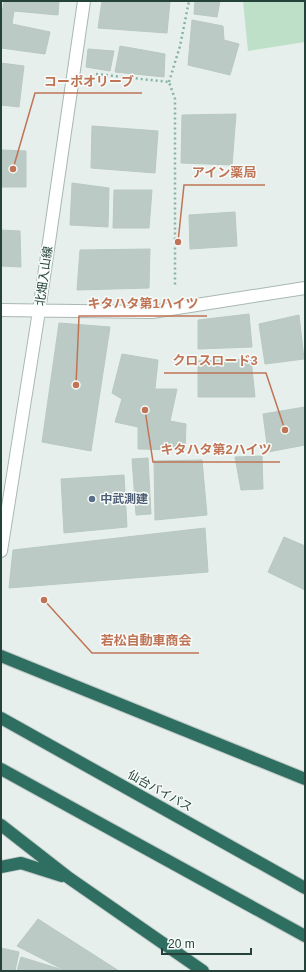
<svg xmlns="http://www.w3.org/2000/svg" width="306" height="972" font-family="Arial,'Noto Sans JP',sans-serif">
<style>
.green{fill:#bfe0c8}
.building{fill:#bbcac4;stroke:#b8c9c2}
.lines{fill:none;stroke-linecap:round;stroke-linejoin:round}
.minor-casing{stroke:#a8b8b2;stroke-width:14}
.highway-casing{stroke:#c2cac8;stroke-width:14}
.path{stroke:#86b3a5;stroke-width:2.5;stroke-dasharray:2 3;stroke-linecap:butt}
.minor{stroke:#fff;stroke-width:12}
.highway{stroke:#2f6f62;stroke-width:12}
.service-dot{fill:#5c6f8a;stroke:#f7fbf9;stroke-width:1.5}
.labels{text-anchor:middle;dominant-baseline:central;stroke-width:3;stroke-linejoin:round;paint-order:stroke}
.street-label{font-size:12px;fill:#24423a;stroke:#f7fbf9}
.service-label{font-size:12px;font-weight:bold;fill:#4e5e75;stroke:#f7fbf9;text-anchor:start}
.leader{fill:none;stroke:#c07456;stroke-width:1.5}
.callout-dot{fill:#c07456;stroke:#f7fbf9;stroke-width:1.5}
.callout-label{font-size:13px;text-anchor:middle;font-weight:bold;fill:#c07456;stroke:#f7fbf9;stroke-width:3;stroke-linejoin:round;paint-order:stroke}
</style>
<rect width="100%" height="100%" fill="#e6efeb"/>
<!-- green -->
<path class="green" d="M 243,1 L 305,1 L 305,42 L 248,51 Z"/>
<!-- building -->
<path class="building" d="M 4,1 L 59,1 L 58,15 L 14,11 L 12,24 L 50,32 L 45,54 L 1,48 L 1,20 Z
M 102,1 L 170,1 L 167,33 L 98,28 Z
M 195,1 L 220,1 L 217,17 L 194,14 Z
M 192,20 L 223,26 L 224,40 L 239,44 L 230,75 L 188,65 Z
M 120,46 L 165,54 L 164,77 L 115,72 Z
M 88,49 L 114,51 L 110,71 L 86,67 Z
M 1,63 L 24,66 L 19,107 L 1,105 Z
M 236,114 L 232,165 L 181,163 L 182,115 Z
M 92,126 L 158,131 L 155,173 L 91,168 Z
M 1,150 L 26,151 L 26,187 L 1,187 Z
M 72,183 L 109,188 L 108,227 L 70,225 Z
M 114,190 L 152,190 L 149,228 L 113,228 Z
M 235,212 L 237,246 L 190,249 L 189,215 Z
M 1,230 L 20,231 L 21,267 L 1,266 Z
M 150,249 L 149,288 L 77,290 L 80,250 Z
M 249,314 L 252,347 L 198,349 L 198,320 Z
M 299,315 L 304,359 L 265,364 L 259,324 Z
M 59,323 L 110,327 L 91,451 L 42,442 Z
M 122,354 L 158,360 L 155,389 L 177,389 L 170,421 L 186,424 L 185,450 L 138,449 L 138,427 L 115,422 L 122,399 L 112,393 Z
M 251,359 L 255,397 L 198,397 L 198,361 Z
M 305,407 L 305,445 L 268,452 L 263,414 Z
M 262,456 L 263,489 L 241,490 L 235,457 Z
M 148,458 L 151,514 L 136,515 L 132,459 Z
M 202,460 L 207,515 L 155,520 L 154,461 Z
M 124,475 L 127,527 L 64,533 L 61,479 Z
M 205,528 L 208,572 L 9,588 L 13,550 Z
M 284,537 L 305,546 L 305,590 L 268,572 Z
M 38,919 L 119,971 L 66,971 L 17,946 Z
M 1,948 L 19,952 L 15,971 L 1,971 Z
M 21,957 L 63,970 L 63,971 L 17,971 Z"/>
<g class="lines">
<defs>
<path id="minor" d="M 1,310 L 152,312 L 305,288
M 1,551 L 39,311 L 84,1"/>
<path id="highway" d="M 1,656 L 305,779
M 1,718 L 305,888
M 1,769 L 305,936
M 1,825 L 69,878 L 203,971
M 1,867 L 21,863 L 62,876"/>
</defs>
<!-- minor casing -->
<use href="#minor" class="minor-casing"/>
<!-- highway casing -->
<use href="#highway" class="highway-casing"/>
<!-- path -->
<path class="path" d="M 96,74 L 169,82 L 175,99 L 175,286
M 169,82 L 180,46 L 189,1"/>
<!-- minor -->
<use href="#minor" class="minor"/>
<!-- highway -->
<use href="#highway" class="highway"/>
</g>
<!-- markers -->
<circle class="service-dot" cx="92" cy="499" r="4"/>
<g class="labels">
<!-- street labels -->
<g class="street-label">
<text transform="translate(44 276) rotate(-82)">北畑入山線</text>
<text transform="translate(160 791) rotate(29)">仙台バイパス</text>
</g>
<!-- service labels -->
<g class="service-label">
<text x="100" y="499">中武測建</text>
</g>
</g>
<!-- callouts -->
<path class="leader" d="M13 169L35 93H142M178 242L184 185H265M76 385L79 316H207M285 430L266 373H164M145 410L153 462H280M44 600L92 653H199"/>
<g class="callout-dot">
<circle cx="13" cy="169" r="4"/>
<circle cx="178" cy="242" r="4"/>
<circle cx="76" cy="385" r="4"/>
<circle cx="285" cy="430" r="4"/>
<circle cx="145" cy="410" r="4"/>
<circle cx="44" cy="600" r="4"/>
</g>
<g class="callout-label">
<text x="89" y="86">コーポオリーブ</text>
<text x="224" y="177">アイン薬局</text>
<text x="143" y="308">キタハタ第1ハイツ</text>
<text x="215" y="365">クロスロード3</text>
<text x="216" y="454">キタハタ第2ハイツ</text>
<text x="146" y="645">若松自動車商会</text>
</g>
<!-- border -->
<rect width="306" height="972" fill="none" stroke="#24423a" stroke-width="4"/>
<!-- scale -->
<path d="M162 948v6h89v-6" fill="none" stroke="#24423a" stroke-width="2"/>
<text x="168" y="948" font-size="12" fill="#24423a" stroke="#f7fbf9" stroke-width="3" paint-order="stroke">20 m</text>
</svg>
